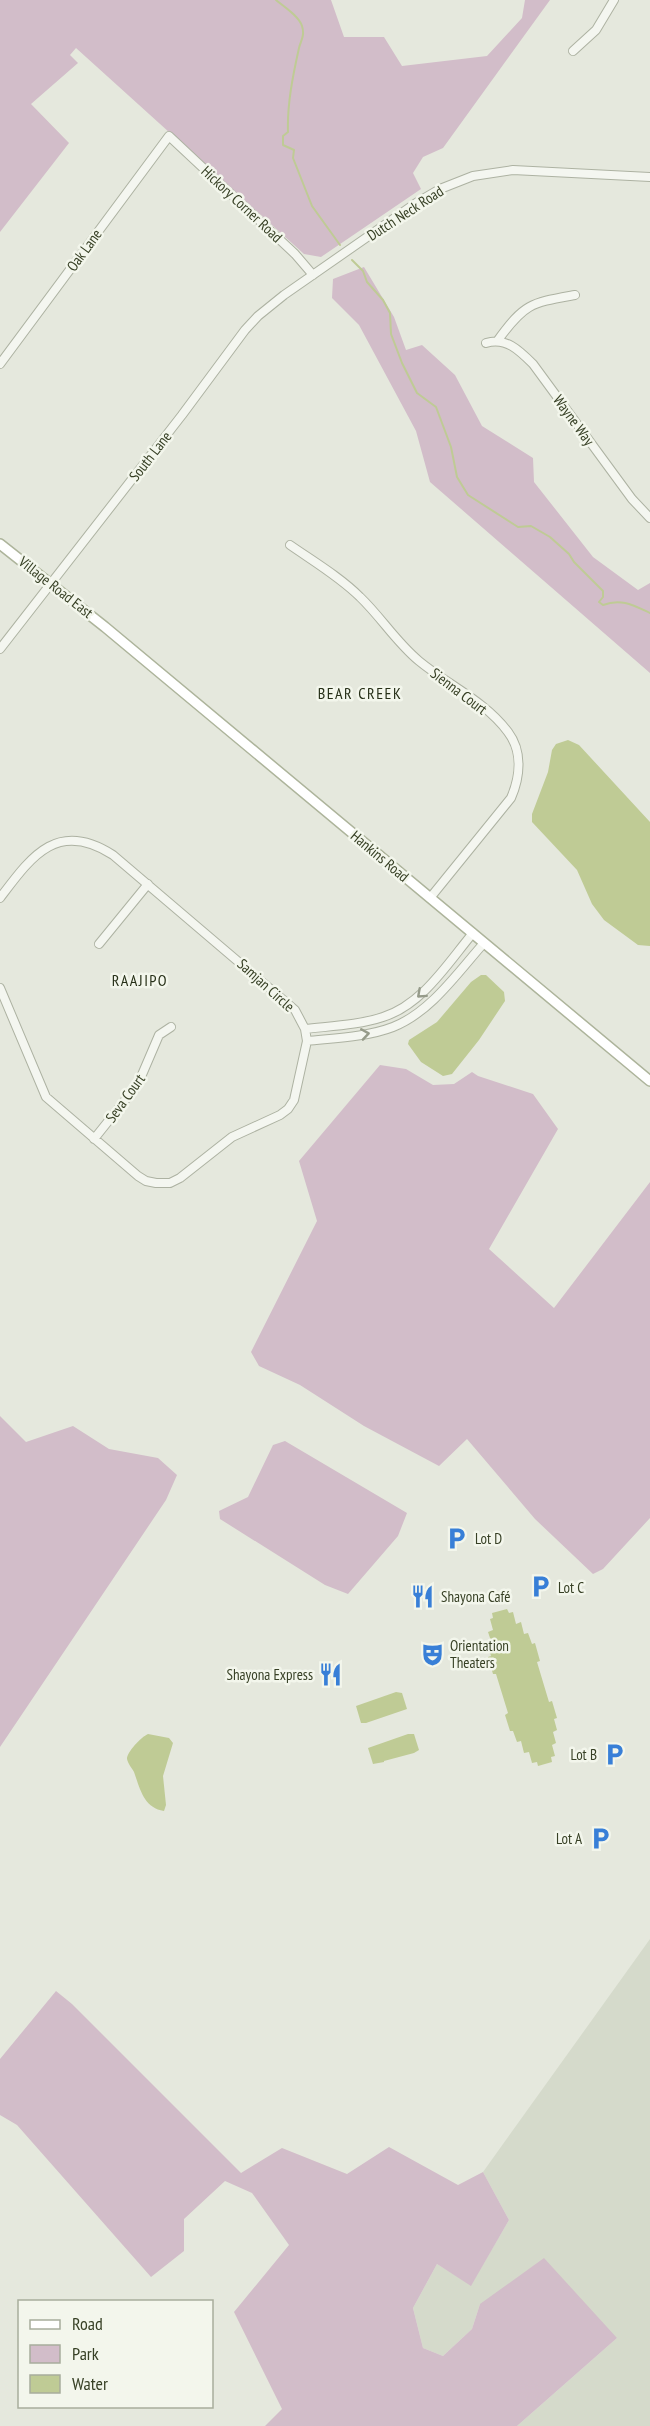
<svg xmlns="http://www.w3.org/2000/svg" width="650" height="2426" font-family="'PT Sans Narrow',sans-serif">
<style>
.built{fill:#d5dacb}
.green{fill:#d2bdc9}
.water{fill:#bfcb95}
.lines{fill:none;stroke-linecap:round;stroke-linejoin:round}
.stream{stroke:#bfcb95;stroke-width:2}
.minor-casing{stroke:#adb2a2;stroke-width:10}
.major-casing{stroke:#adb49b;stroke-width:12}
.minor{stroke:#f4f6f0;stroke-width:8}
.major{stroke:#fff;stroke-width:9}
.oneway{stroke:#969b8a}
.labels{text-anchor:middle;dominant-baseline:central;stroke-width:5;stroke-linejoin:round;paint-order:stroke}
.street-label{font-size:15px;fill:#374025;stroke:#f3f6ec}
.poi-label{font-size:15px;fill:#374025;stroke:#f3f6ec;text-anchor:start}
.neighbourhood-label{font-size:16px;letter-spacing:1.5px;fill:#273018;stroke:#f3f6ec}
</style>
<rect width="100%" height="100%" fill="#e5e8dd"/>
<!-- built -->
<path class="built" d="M 650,1939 L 650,2426 L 517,2426 L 617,2338 L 480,2304 L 472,2329 L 443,2356 L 423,2348 L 413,2308 L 437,2264 L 471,2285 L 509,2220 L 483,2172 Z"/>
<!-- green -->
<path class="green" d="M 0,0 L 331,0 L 344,37 L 384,37 L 402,66 L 487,56 L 522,18 L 525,0 L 550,0 L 443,148 L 423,157 L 413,173 L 421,189 L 321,257 L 304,254 L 76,48 L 70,55 L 78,63 L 31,104 L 69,143 L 0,232 Z
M 364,267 L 394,317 L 406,350 L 422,345 L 455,375 L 482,426 L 533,458 L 534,482 L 593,557 L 638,590 L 650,583 L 650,673 L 430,482 L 416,431 L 359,325 L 332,298 L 333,279 Z
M 380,1065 L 406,1069 L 433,1085 L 454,1084 L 472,1072 L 478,1076 L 533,1094 L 558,1129 L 489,1249 L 554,1308 L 650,1182 L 650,1518 L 603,1569 L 593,1574 L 535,1519 L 467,1439 L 439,1466 L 364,1426 L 300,1385 L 259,1366 L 251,1352 L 317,1221 L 299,1161 Z
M 0,1416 L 26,1442 L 73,1426 L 109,1449 L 158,1458 L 177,1475 L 166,1500 L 0,1747 Z
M 285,1441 L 407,1513 L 398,1536 L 348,1594 L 325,1585 L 220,1519 L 219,1511 L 248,1497 L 273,1445 Z
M 56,1991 L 72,2004 L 241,2173 L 282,2148 L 347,2174 L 389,2147 L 458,2185 L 483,2172 L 509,2220 L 471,2286 L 437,2264 L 413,2308 L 423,2348 L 443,2356 L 472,2329 L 480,2304 L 544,2258 L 617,2338 L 517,2426 L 265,2426 L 282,2409 L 234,2312 L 289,2245 L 252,2193 L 225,2181 L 184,2219 L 184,2251 L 151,2277 L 17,2125 L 0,2115 L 0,2059 Z"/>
<!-- water -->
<path class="water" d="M 568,740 L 579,745 L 650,822 L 650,946 L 638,945 L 604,920 L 592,904 L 577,870 L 532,822 L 532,814 L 548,772 L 552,750 L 556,744 Z
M 481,975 L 486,975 L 504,992 L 505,1001 L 479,1040 L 452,1074 L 443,1076 L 421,1062 L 408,1044 L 409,1040 L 437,1022 L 471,982 Z
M 507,1609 L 509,1613 L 513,1612 L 516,1624 L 521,1622 L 524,1634 L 528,1633 L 532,1644 L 535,1643 L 540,1661 L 537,1662 L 549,1702 L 552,1701 L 557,1718 L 554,1719 L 557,1730 L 553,1732 L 556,1743 L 552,1745 L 555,1756 L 551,1757 L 552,1762 L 538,1766 L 537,1762 L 532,1763 L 529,1752 L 524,1753 L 521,1741 L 517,1742 L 513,1731 L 510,1731 L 505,1715 L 508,1713 L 496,1674 L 493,1674 L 488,1657 L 491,1656 L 488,1645 L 492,1644 L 488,1632 L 493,1630 L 490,1619 L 493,1618 L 492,1613 Z
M 396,1692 L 402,1693 L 407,1709 L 366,1723 L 361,1723 L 356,1706 Z
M 148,1734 L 169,1738 L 173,1743 L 163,1776 L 166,1805 L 164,1811 C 144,1808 140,1789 134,1772 C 132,1768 128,1764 127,1759 C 127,1752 141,1737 148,1734 Z
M 408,1734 L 414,1734 L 419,1750 L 414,1753 L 384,1761 L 384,1762 L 373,1764 L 368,1748 Z"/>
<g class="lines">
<!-- stream -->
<path class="stream" d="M 276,0 C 284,7 299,16 302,26 C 305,36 301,40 299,48 C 293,75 287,104 288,132 L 283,136 L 283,145 L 294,150 L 293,158 L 312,206 L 340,245
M 352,260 L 363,271 L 367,282 L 383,300 L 390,313 L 391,334 L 402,363 L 417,393 L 436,407 L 451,447 L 457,477 L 468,495 L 518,527 L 531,526 L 550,537 L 569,554 L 574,562 L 603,591 L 603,597 L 599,602 L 603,605 C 621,598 633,605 650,613"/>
<defs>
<path id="minor" d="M 573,51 L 596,30 L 614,0
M 498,340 C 525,303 531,303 575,295
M 486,343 C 506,337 519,350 533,364 L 632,499 L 650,518
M 0,364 L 169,136 L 295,254 L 313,275
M 290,545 C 313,561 340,577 360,597 C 381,617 396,642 419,661 C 448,685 485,701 508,732 C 523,752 520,777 511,798 L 430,898
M 0,649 L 182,415 L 245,330 L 258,316 L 284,295 L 416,203 L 440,189 L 473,176 L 513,170 L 650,177
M 0,898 C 31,857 57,819 113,855 L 295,1010 L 305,1029 L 307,1041 L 294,1100 L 288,1109 L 280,1115 L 232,1137 L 180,1178 L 170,1183 L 156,1183 L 146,1181 L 138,1176 L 46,1097 L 0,988
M 99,944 L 148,884
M 305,1029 C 331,1026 359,1025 383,1017 C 423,1004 447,964 473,933
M 307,1041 C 335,1038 367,1037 393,1027 C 431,1012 458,972 484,943
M 94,1139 L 138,1084 L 159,1035 L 171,1027"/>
<path id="major" d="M 0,544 L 105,627 L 650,1081"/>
</defs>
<!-- minor casing -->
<use href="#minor" class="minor-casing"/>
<!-- major casing -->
<use href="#major" class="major-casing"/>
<!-- minor -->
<use href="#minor" class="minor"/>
<!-- major -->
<use href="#major" class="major"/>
</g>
<!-- one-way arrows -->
<defs><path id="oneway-chevron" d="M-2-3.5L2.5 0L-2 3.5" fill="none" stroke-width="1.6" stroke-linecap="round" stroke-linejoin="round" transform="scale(1.5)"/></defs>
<g class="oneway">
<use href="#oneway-chevron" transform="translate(421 994) rotate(138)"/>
<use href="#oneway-chevron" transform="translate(365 1034) rotate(-9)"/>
</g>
<!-- icons -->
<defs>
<symbol id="parking-bare" viewBox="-9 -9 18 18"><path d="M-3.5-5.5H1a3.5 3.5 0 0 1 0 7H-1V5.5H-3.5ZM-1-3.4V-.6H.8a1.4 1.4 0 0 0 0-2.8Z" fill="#387fd7" stroke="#f3f6ec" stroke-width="2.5" paint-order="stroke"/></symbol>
<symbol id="restaurant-bare" viewBox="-9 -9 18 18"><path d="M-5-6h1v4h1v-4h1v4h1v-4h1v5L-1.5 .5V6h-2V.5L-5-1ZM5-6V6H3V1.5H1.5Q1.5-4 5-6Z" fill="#387fd7" stroke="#f3f6ec" stroke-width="2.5" paint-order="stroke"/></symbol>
<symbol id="theatre-bare" viewBox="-9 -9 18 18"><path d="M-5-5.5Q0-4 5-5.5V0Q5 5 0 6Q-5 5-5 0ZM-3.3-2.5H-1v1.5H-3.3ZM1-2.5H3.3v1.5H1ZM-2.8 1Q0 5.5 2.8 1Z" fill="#387fd7" stroke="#f3f6ec" stroke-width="2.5" paint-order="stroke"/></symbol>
</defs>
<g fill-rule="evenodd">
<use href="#parking-bare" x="440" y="1522" width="33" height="33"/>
<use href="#parking-bare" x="524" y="1570" width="33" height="33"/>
<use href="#restaurant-bare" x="406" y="1580" width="33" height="33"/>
<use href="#theatre-bare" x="416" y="1638" width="33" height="33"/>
<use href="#restaurant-bare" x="314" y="1658" width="33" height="33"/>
<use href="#parking-bare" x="598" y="1738" width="33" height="33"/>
<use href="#parking-bare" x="584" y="1822" width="33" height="33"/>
</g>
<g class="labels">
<!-- street labels -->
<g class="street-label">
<text transform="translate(242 204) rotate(43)">Hickory Corner Road</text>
<text transform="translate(405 213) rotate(-33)">Dutch Neck Road</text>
<text transform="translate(84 250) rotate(-54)">Oak Lane</text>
<text transform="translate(574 420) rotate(54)">Wayne Way</text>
<text transform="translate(150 456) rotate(-52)">South Lane</text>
<text transform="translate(56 587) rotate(38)">Village Road East</text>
<text transform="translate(459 691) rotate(37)">Sienna Court</text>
<text transform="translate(380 856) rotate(40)">Hankins Road</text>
<text transform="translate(266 985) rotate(42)">Samjan Circle</text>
<text transform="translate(125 1098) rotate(-54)">Seva Court</text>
</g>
<!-- poi labels -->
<g class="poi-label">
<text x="475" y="1538">Lot D</text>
<text x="558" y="1587">Lot C</text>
<text x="441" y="1596">Shayona Café</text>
<text x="450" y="1645">Orientation<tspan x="450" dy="17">Theaters</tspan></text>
<text x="313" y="1674" text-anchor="end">Shayona Express</text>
<text x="597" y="1754" text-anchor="end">Lot B</text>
<text x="582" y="1838" text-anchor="end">Lot A</text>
</g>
<!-- neighbourhood labels -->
<g class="neighbourhood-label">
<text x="360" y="693">BEAR CREEK</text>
<text x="140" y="980">RAAJIPO</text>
</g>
</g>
<!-- legend -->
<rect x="18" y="2300" width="195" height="108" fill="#f3f6ec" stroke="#a8ad9c" stroke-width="1.5"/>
<rect x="30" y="2320" width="30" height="9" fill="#ffffff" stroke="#a8ad9c" stroke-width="1.5"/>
<text x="72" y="2330" font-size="18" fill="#374025">Road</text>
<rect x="30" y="2345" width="30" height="18" fill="#d2bdc9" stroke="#a8ad9c" stroke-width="1.5"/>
<text x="72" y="2360" font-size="18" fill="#374025">Park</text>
<rect x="30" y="2375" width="30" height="18" fill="#bfcb95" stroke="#a8ad9c" stroke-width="1.5"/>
<text x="72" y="2390" font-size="18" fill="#374025">Water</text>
</svg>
